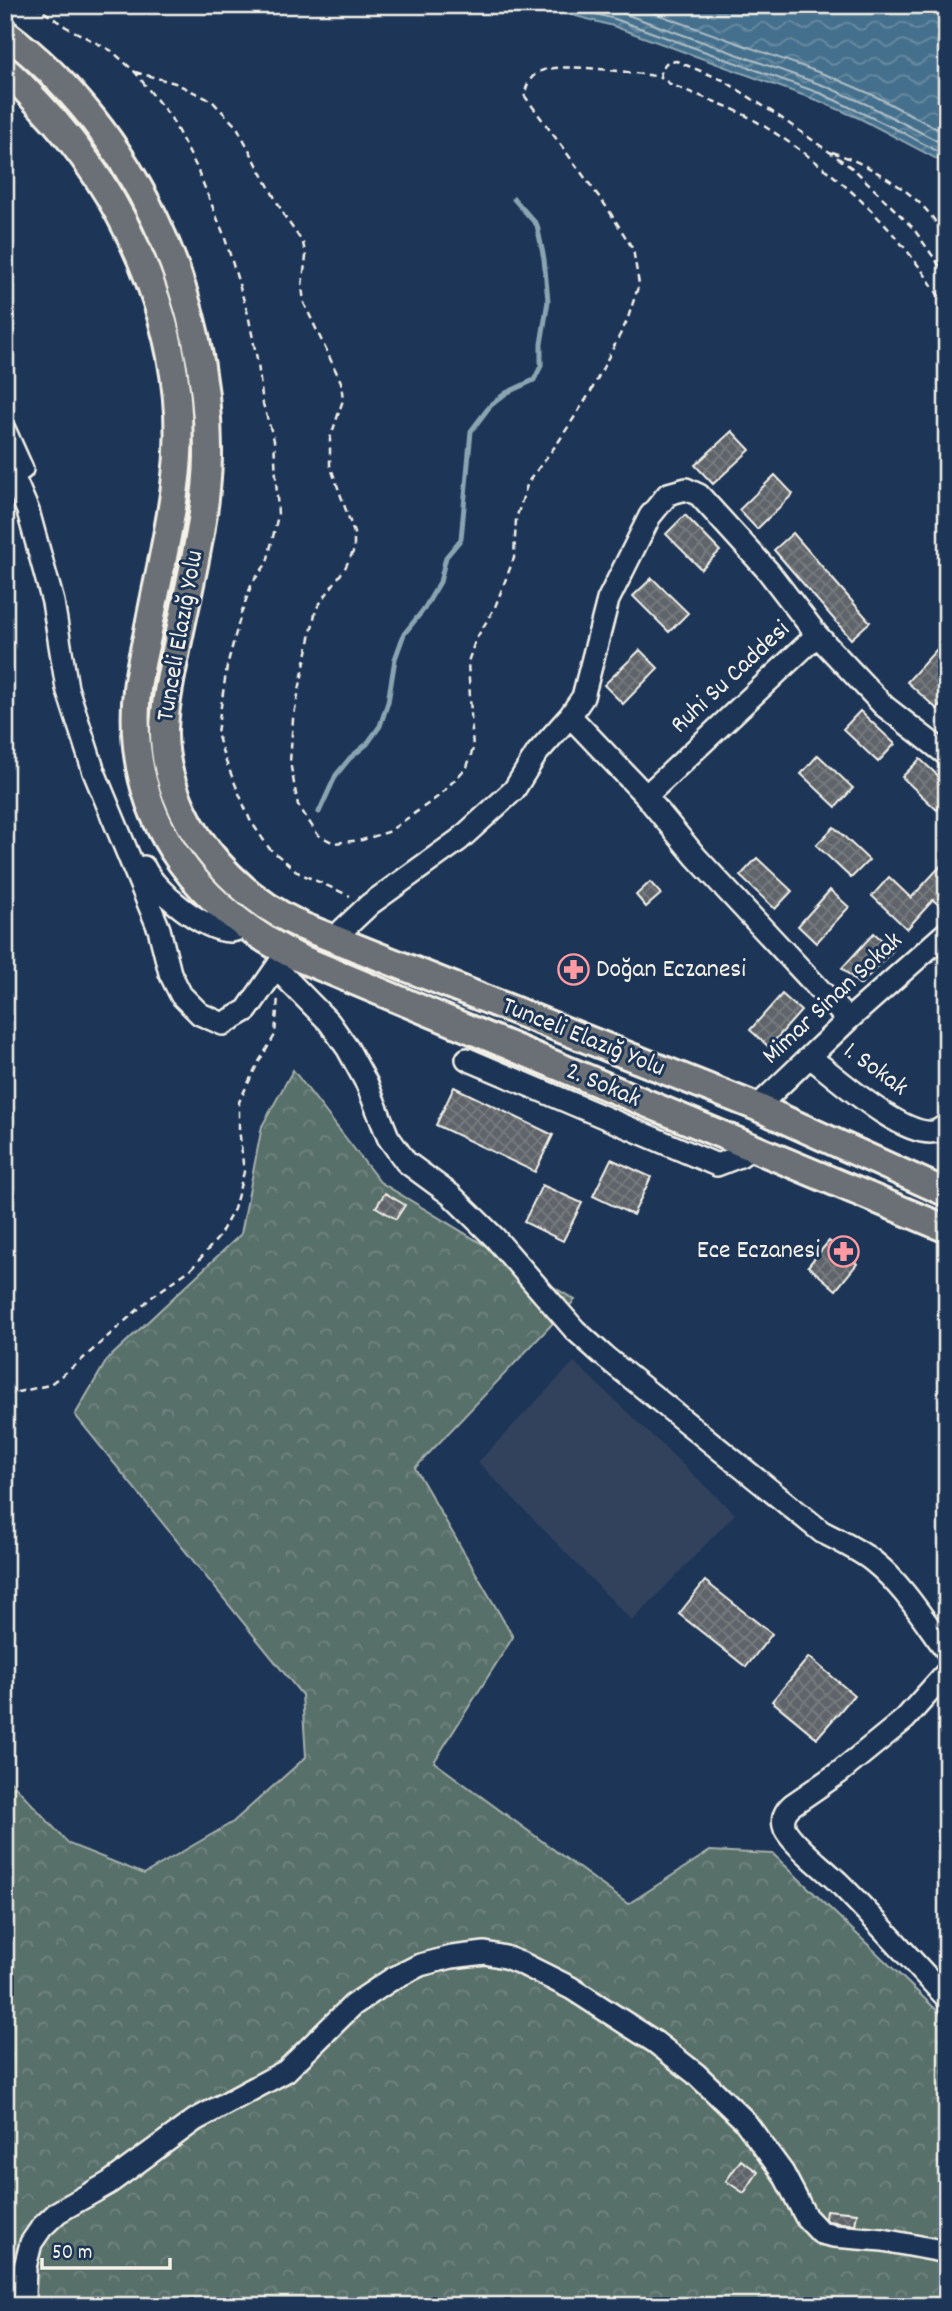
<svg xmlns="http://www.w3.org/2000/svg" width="952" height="2311" font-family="Dekko,sans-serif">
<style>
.built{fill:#31435d}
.forest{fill:url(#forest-crowns);stroke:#a6b0aa;stroke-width:2}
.water{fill:url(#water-waves);stroke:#8ba4b1;stroke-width:2}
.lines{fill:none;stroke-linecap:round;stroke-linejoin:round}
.shore{stroke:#aebdc4;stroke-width:2}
.stream{stroke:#8ba4b1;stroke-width:5}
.building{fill:url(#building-cross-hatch);stroke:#f4f1e8;stroke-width:2}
.minor-casing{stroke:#f4f1e8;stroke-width:26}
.major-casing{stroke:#f4f1e8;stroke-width:32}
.path{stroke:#f4f1e8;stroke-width:2.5;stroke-dasharray:7 5;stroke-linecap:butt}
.minor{stroke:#1d3557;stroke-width:21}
.major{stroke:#6b6f75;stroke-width:26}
.labels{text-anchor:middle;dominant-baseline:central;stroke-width:6;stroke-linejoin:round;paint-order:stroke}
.street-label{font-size:26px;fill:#f4f1e8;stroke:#1d3557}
.poi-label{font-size:26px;fill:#f4f1e8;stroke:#1d3557;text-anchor:start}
</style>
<defs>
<pattern id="forest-crowns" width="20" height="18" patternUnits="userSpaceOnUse" patternTransform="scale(1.75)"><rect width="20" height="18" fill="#596f6b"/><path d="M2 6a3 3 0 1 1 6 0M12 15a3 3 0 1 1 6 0" fill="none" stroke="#718480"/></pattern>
<pattern id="water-waves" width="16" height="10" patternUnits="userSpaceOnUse" patternTransform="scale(1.75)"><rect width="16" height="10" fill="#45708d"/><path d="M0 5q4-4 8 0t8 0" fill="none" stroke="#6a8ca2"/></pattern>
<pattern id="building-cross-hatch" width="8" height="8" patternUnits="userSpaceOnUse" patternTransform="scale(1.75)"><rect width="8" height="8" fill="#5f646a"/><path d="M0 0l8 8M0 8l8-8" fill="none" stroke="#777b7f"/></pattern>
</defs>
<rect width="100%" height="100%" fill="#1d3557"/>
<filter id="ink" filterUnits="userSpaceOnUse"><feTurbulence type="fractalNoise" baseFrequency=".0143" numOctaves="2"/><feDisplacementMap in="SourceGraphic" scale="14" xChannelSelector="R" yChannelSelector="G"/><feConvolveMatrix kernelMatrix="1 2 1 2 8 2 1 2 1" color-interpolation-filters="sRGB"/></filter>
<g filter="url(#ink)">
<!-- built -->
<path class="built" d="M 574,1362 L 735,1514 L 632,1621 L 478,1462 Z"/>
<!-- forest -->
<path class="forest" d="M 293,1070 L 380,1182 L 575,1300 L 415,1468 L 513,1637 L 434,1762 L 628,1904 L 710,1851 L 773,1854 L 947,2020 L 947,2306 L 5,2306 L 5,1775 L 69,1844 L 144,1874 L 233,1822 L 306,1757 L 302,1695 L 75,1415 L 107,1360 L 241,1234 L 262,1126 Z"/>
<!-- water -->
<path class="water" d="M 497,5 L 947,5 L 947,167 L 941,161 L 861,119 L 819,101 L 613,26 L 561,12 Z"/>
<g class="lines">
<!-- shore -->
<path class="shore" d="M 561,5 L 615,19 L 822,94 L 904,133 L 947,157
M 600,5 L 825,86 L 868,105 L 947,146
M 632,5 L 829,76 L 873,95 L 947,134"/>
<!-- stream -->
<path class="stream" d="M 319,812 L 336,775 L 350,758 L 367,744 L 380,726 L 388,702 L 395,659 L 404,634 L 424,609 L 440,582 L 446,557 L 461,539 L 471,431 L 490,406 L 506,393 L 534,380 L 541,366 L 541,344 L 548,301 L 544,259 L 537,225 L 514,199"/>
</g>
<!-- building -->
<path class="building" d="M 732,431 L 750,450 L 713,484 L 695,465 Z
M 775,475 L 793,494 L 757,529 L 739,510 Z
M 685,515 L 720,551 L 701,569 L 666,534 Z
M 793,533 L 870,622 L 851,639 L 774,550 Z
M 652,578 L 688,613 L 669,632 L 633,596 Z
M 947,638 L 947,698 L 937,709 L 907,682 Z
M 640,650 L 658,668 L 623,704 L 604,685 Z
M 860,711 L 895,744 L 878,762 L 843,729 Z
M 818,755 L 853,788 L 836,807 L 801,774 Z
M 920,759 L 947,784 L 947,800 L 937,810 L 902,777 Z
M 834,827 L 869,860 L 851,878 L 816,845 Z
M 757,858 L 792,891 L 775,909 L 740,876 Z
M 947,859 L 947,896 L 939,905 L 933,900 L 907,929 L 872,896 L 889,877 L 911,898 Z
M 650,882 L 661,894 L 646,907 L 636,895 Z
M 830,890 L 849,907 L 816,943 L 798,926 Z
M 874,933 L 893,950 L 860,985 L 842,968 Z
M 782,994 L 801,1011 L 769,1047 L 750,1030 Z
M 454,1087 L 553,1135 L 535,1172 L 436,1125 Z
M 611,1159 L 651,1177 L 633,1215 L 593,1196 Z
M 542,1185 L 582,1203 L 563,1241 L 524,1222 Z
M 385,1193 L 405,1205 L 396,1219 L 376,1207 Z
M 829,1241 L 857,1264 L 836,1290 L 808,1266 Z
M 705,1581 L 772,1634 L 746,1667 L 679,1614 Z
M 809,1657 L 854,1695 L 817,1738 L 772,1701 Z
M 741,2160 L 758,2172 L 744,2193 L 726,2181 Z
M 826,2210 L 857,2213 L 855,2225 L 828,2221 L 825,2219 Z"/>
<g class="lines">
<defs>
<path id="minor" d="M 5,431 L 22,469
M 5,457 L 28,511 L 53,602 L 67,688 L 94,772 L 159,929 L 170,973 L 181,995 L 200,1014 L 223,1024 L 247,1010 L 283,958
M 570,716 L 646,796 L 696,857 L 848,1020
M 646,796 L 817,635
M 144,867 C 155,891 203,930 230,931 C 235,931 241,928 246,926
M 333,939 L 370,904 L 459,840 L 514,790 L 537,753 L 570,716 L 583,697 L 608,600 L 650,516 L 668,494 L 686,489 L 699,495 L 768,571 L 817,635 L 884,706 L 947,755
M 278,970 L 329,1022 L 348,1049 L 367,1084 L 388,1137 L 406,1162 L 451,1195 L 495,1238 L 575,1330 L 604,1356 L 822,1532 C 840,1541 859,1550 874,1562 C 904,1586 925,1622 947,1651
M 810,1057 C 835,1076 906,1141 937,1131 C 941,1129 944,1127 947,1124
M 467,1059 L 717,1165 L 740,1156 L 752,1147
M 757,1107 L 848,1020 L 947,932
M 947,1672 L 905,1719 L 840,1772 L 792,1805 C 785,1811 781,1819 785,1829 C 793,1845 825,1869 839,1883 C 876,1920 911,1960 947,1998
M 27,2306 L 24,2294 L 25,2267 L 31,2243 L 42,2227 L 58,2212 L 109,2183 L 195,2120 L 286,2071 L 353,2005 L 392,1979 L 420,1965 L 452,1957 L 485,1953 L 505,1957 L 523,1964 L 571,1988 L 655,2042 L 696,2074 L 744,2120 L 783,2173 L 806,2217 L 821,2233 L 834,2236 L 883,2240 L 947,2252"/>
<path id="major" d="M 5,33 C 134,129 210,297 208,457 C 207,520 187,593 175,656 C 170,680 165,704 164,729 C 163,772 182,818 208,851 C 234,885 264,908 302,926 L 757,1107 L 947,1193
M 5,70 C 18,80 28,93 39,104 C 133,202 194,349 175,486 C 169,537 156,587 147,637 C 143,654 139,672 137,689 C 125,813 190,903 297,957 L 947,1229"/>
</defs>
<!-- minor casing -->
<use href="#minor" class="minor-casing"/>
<!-- major casing -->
<use href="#major" class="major-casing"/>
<!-- path -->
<path class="path" d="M 34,5 L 66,27 L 112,51 L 135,72 L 171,118 L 196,166 L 224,235 L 248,314 L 258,364 L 263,404 L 274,440 L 278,515 L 267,563 L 252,583 L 241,614 L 227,666 L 217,733 L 224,757 L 250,820 L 269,848 L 299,873 L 350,896
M 135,72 L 175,83 L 212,101 L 237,127 L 285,217 L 303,243 L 306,257 L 302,286 L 304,303 L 341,382 L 343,400 L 330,439 L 330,465 L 354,533 L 354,550 L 345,568 L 316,609 L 293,719 L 290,762 L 298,805 L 318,835 L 334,843 L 362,840 L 388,832 L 439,796 L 467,767 L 473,749 L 468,662 L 475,641 L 495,607 L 514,558 L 516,519 L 528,482 L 559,441 L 590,393 L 627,321 L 639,284 L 633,249 L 608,209 L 524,95 C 527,86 529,77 539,72 C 560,61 635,73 661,77
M 832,152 C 863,162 906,186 928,212 C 935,220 940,230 947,238
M 947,276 L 913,228 L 855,170 L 777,115 L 723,80 L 676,61 L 666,63 L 660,71 L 661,77 L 670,84 C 698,96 728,105 754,120 C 833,167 902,230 947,310
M 5,1395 L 49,1385 L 77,1364 L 153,1296 L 192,1268 L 218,1238 L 234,1209 L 244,1172 L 239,1128 L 239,1102 L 257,1065 L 275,1035 L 278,997"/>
<!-- minor -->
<use href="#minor" class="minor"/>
<!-- major -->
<use href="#major" class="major"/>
</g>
</g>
<!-- icons -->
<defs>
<symbol id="pharmacy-ring" viewBox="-11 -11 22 22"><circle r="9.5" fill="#1d3557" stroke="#ff9aa2" stroke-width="1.5"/><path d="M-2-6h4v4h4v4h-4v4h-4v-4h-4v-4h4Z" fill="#ff9aa2"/></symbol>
</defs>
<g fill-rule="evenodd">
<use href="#pharmacy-ring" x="556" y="952" width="35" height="35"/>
<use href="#pharmacy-ring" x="826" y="1234" width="35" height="35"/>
</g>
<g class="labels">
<!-- street labels -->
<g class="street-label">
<text transform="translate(181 636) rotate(-80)">Tunceli Elazığ Yolu</text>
<text transform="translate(731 678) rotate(-43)">Ruhi Su Caddesi</text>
<text transform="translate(833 999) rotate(-43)">Mimar Sinan Sokak</text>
<text transform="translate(583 1038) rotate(22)">Tunceli Elazığ Yolu</text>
<text transform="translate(875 1070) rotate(36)">1. Sokak</text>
<text transform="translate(603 1086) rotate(23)">2. Sokak</text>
</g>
<!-- poi labels -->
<g class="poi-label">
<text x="596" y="970">Doğan Eczanesi</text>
<text x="820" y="1251" text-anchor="end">Ece Eczanesi</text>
</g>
</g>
<!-- margin -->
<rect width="952" height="2311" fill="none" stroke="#1d3557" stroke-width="28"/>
<rect x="14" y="14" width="924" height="2283" fill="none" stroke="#f4f1e8" stroke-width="2.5" filter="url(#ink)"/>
<!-- scale -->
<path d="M42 2258v10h128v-10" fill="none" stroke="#f4f1e8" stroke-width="3.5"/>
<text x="52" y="2258" font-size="21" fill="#f4f1e8" stroke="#1d3557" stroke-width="5" paint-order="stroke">50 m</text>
</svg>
